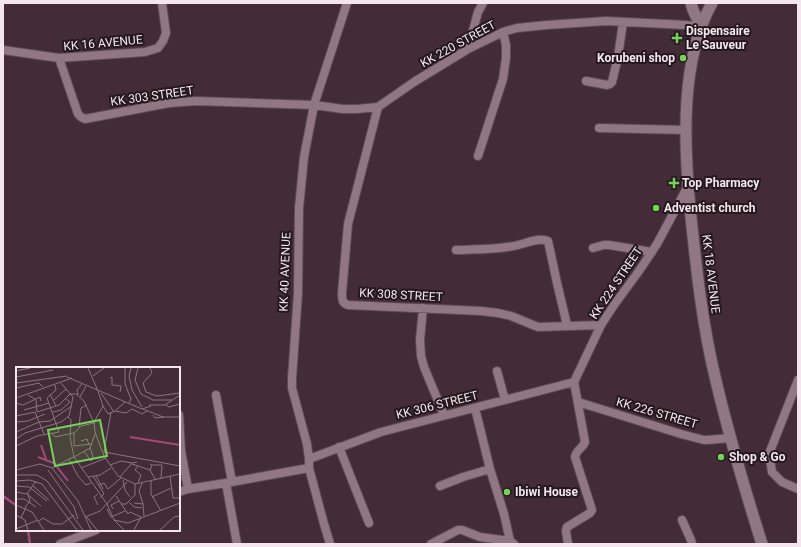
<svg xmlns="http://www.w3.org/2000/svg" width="801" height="547" font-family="Roboto,sans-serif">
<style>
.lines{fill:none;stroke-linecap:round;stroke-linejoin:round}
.stream{stroke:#a24b7a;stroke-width:2.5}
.street-casing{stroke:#5d4b54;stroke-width:10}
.secondary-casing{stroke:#5d4b54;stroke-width:13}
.street{stroke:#917783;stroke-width:8}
.secondary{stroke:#917783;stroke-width:11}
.poi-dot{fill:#76d25a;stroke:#23181d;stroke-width:1.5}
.labels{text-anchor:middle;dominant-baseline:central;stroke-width:4;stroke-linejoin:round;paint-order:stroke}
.poi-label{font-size:12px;font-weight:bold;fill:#f5e6ed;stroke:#23181d;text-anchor:start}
.street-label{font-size:12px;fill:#f5e6ed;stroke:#23181d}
.inset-river{fill:none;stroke:#a24b7a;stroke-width:2}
.inset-road{fill:none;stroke:#8a7680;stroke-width:1}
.view{fill:#76d25a;fill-opacity:0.15;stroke:#76d25a;stroke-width:2}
.inset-edge{fill:none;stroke:#f5e6ed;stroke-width:2}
</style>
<rect width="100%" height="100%" fill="#432c37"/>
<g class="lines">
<!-- stream -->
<path class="stream" d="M 3,496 L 17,506
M 28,530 L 30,544"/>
<defs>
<path id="street" d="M 468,49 L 478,12 L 483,3
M 3,50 L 59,58 L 145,52 L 158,48 L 163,41 L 166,33 L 162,3
M 59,58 L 78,114 L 81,117 L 85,119 L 169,103 L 196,101 L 314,105 L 343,109 L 357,109 L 378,107 L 348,224 L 342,293 C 342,299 342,303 348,305 L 481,311 L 498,313 L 511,316 L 538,327 L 601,325
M 586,81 L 607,85 L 610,84 L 612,82 L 618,57 L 623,22
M 378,107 L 414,82 L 468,49 L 503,32 L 517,28 L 547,25 L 606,21 L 686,25 L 701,27
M 599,128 L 686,130
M 478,156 L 503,79 L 506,58 L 506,45 L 503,32
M 593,248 L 604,245 L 609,245 L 652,252
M 456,250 C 476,249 499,250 518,245 C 527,243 540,237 548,241 L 553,264 L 557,283 L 567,325
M 423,308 L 420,340 L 421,356 L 424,367 L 444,415
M 497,371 L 505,400
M 798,380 L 769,454 L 772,472 L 782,482 L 798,489
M 216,395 L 232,482
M 578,402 L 681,434 L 704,440 L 707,440 L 730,438
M 475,408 L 490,469 L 504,514 L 510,541 L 514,544
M 179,415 L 181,451 L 188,489
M 339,447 L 369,523
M 309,459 L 381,432 L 574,382
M 440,486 L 463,477 L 490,469
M 179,492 L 188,489 L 226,483
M 682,520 L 691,540 L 692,544
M 60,544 L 96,530
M 237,544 L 226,483 L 309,468
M 330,544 L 324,524 L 309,468 L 309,459 L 307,444 L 292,388 L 292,378 L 298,293 L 299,208 L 304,157 L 314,105 L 347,3
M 431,544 L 458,530 L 462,530 L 480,537 L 510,541
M 568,544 L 566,531 L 567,527 L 590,513 L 592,510 L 575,457 C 576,450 583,448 585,442 L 574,382 L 601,325 L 614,305 L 639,271 L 657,244 L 688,186"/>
<path id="secondary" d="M 691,3 L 693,10 L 701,27
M 712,3 C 680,60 684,144 690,208 C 696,266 702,324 716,381 C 729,436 745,490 762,544"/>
</defs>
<!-- street casing -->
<use href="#street" class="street-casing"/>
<!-- secondary casing -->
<use href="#secondary" class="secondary-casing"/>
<!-- street -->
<use href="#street" class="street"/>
<!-- secondary -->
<use href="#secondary" class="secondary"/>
</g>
<!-- markers -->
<g class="poi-dot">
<path d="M675 32h4v4h4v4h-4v4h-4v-4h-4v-4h4z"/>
<circle cx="683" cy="58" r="4"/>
<path d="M672 177h4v4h4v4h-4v4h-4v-4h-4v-4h4z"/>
<circle cx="656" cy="208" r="4"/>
<circle cx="721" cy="457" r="4"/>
<circle cx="507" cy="492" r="4"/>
</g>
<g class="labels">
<!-- poi labels -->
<g class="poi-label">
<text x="686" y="31">Dispensaire<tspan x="686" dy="14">Le Sauveur</tspan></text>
<text x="675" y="58" text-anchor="end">Korubeni shop</text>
<text x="682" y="183">Top Pharmacy</text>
<text x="664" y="208">Adventist church</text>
<text x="729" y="457">Shop &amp; Go</text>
<text x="515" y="492">Ibiwi House</text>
</g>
<!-- street labels -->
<g class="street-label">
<text transform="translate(103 43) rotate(-5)">KK 16 AVENUE</text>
<text transform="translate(458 44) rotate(-29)">KK 220 STREET</text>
<text transform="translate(152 96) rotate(-8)">KK 303 STREET</text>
<text transform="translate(285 272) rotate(-88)">KK 40 AVENUE</text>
<text transform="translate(711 274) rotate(83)">KK 18 AVENUE</text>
<text transform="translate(616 283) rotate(-56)">KK 224 STREET</text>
<text transform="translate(401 295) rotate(3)">KK 308 STREET</text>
<text transform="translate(437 405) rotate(-14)">KK 306 STREET</text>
<text transform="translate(657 413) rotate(16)">KK 226 STREET</text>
</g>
</g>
<!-- overview -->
<g transform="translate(16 367)">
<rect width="164" height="164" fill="#432c37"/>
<path class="inset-river" d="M 114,70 L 164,78M 25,78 L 30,92M 22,90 L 40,97M 41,100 L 52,114"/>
<path class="inset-road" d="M 72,1 L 82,24M 109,1 L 109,17 L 115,32 L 113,36M 115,1 L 113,9 L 116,23 L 126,40M 122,1 L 119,13 L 125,27 L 137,33 L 156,33M 134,1 L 136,6 L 127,16 L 130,25 L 141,29 L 164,26M 0,4 L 14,1M 77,9 L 88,1M 0,10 L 37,3M 51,10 L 126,42 L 135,39M 94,11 L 96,10 L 96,18 L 105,19 L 104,25M 0,16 L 51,9M 0,21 L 23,16 L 27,20M 82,24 L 87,39 L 78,55 L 79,65 L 88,89 L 102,109 L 119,117 L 164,107M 85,26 L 98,45M 34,27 L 40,39M 54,27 L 60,27 L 68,34 L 78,56 L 65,59 L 58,66M 12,28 L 20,33 L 21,45 L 43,38 L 54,27M 62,28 L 61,23 L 66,17M 64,30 L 70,19M 0,31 L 56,11M 38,33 L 50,22M 0,36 L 7,38 L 24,30 L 25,34M 133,38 L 149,38 L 164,28M 150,38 L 153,40 L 164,37M 87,39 L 92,47 L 99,44 L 109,35M 127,42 L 147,50 L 164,50M 8,43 L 33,36M 99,44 L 110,46 L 116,42 L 126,47 L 131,44M 19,45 L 28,67M 37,45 L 45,43 L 54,35 L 50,32M 95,45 L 88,85 L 164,99M 137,48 L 139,51 L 148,50M 0,49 L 19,45M 52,50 L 55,53 L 54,70 L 58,90 L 91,137 L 98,153 L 112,156 L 164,136M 0,55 L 12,54 L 29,47M 63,60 L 65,41 L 71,38M 0,65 L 23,55 L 34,54 L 56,39M 36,66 L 39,70 L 58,66 L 58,79 L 75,77M 0,72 L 9,66 L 45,55 L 53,49 L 57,30 L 45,16M 65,74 L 71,72 L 73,78M 0,79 L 21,69 L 43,65 L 31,31 L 40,23 L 39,18M 68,84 L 75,94M 58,90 L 53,92 L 62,109 L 70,118 L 75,116M 58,90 L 74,81M 75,94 L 77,89 L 74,81 L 79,67M 116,97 L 134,103M 134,97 L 136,98 L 134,103 L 139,112M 94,98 L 105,94 L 116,96M 136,98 L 146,98 L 145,111M 122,99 L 119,103 L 125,108 L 122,116M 36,101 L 53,92M 65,101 L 90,91M 0,103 L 24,97 L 36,101 L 62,134 L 75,163M 32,103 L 58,140 L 62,152M 0,108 L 21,108 L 31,114 L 67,163M 77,109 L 88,127 L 84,131M 80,109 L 87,122M 154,109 L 157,131 L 164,131M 72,110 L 84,108 L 95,101M 104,110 L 116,96 L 121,95M 107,113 L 109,123 L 114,130M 0,114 L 14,113 L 26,117 L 61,163M 135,114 L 135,127 L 145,144M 83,118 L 88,116 L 92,122 L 105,111M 0,119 L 13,120 L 31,134M 17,119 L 33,133M 0,125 L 11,127 L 25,139M 11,127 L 20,114M 100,129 L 112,147M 136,130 L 155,121M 0,132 L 8,132 L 20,140M 112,134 L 118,140 L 126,141M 118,136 L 127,137 L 123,124 L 126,116M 105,137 L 110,137 L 119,128 L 119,117M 127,137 L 128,149M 0,138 L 16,145 L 28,163M 82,138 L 78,130 L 82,127M 9,140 L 14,134 L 12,127M 91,142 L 95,150 L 109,144M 97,142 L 95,138 L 103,134M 112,147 L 114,145 L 125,150 L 118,163M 0,148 L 9,153 L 12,163M 70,149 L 81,163M 69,150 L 84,144 L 111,115M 5,151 L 10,140M 98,153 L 108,163M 23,154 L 27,151 L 37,157 L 46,157 L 58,148M 0,162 L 22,153M 144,163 L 158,150 L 164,149"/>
<path class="view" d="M 84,53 L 91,89 L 39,99 L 32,63 Z"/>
<rect width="164" height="164" class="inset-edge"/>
</g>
<!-- border -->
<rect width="801" height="547" fill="none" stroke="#f5e6ed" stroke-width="8"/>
</svg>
